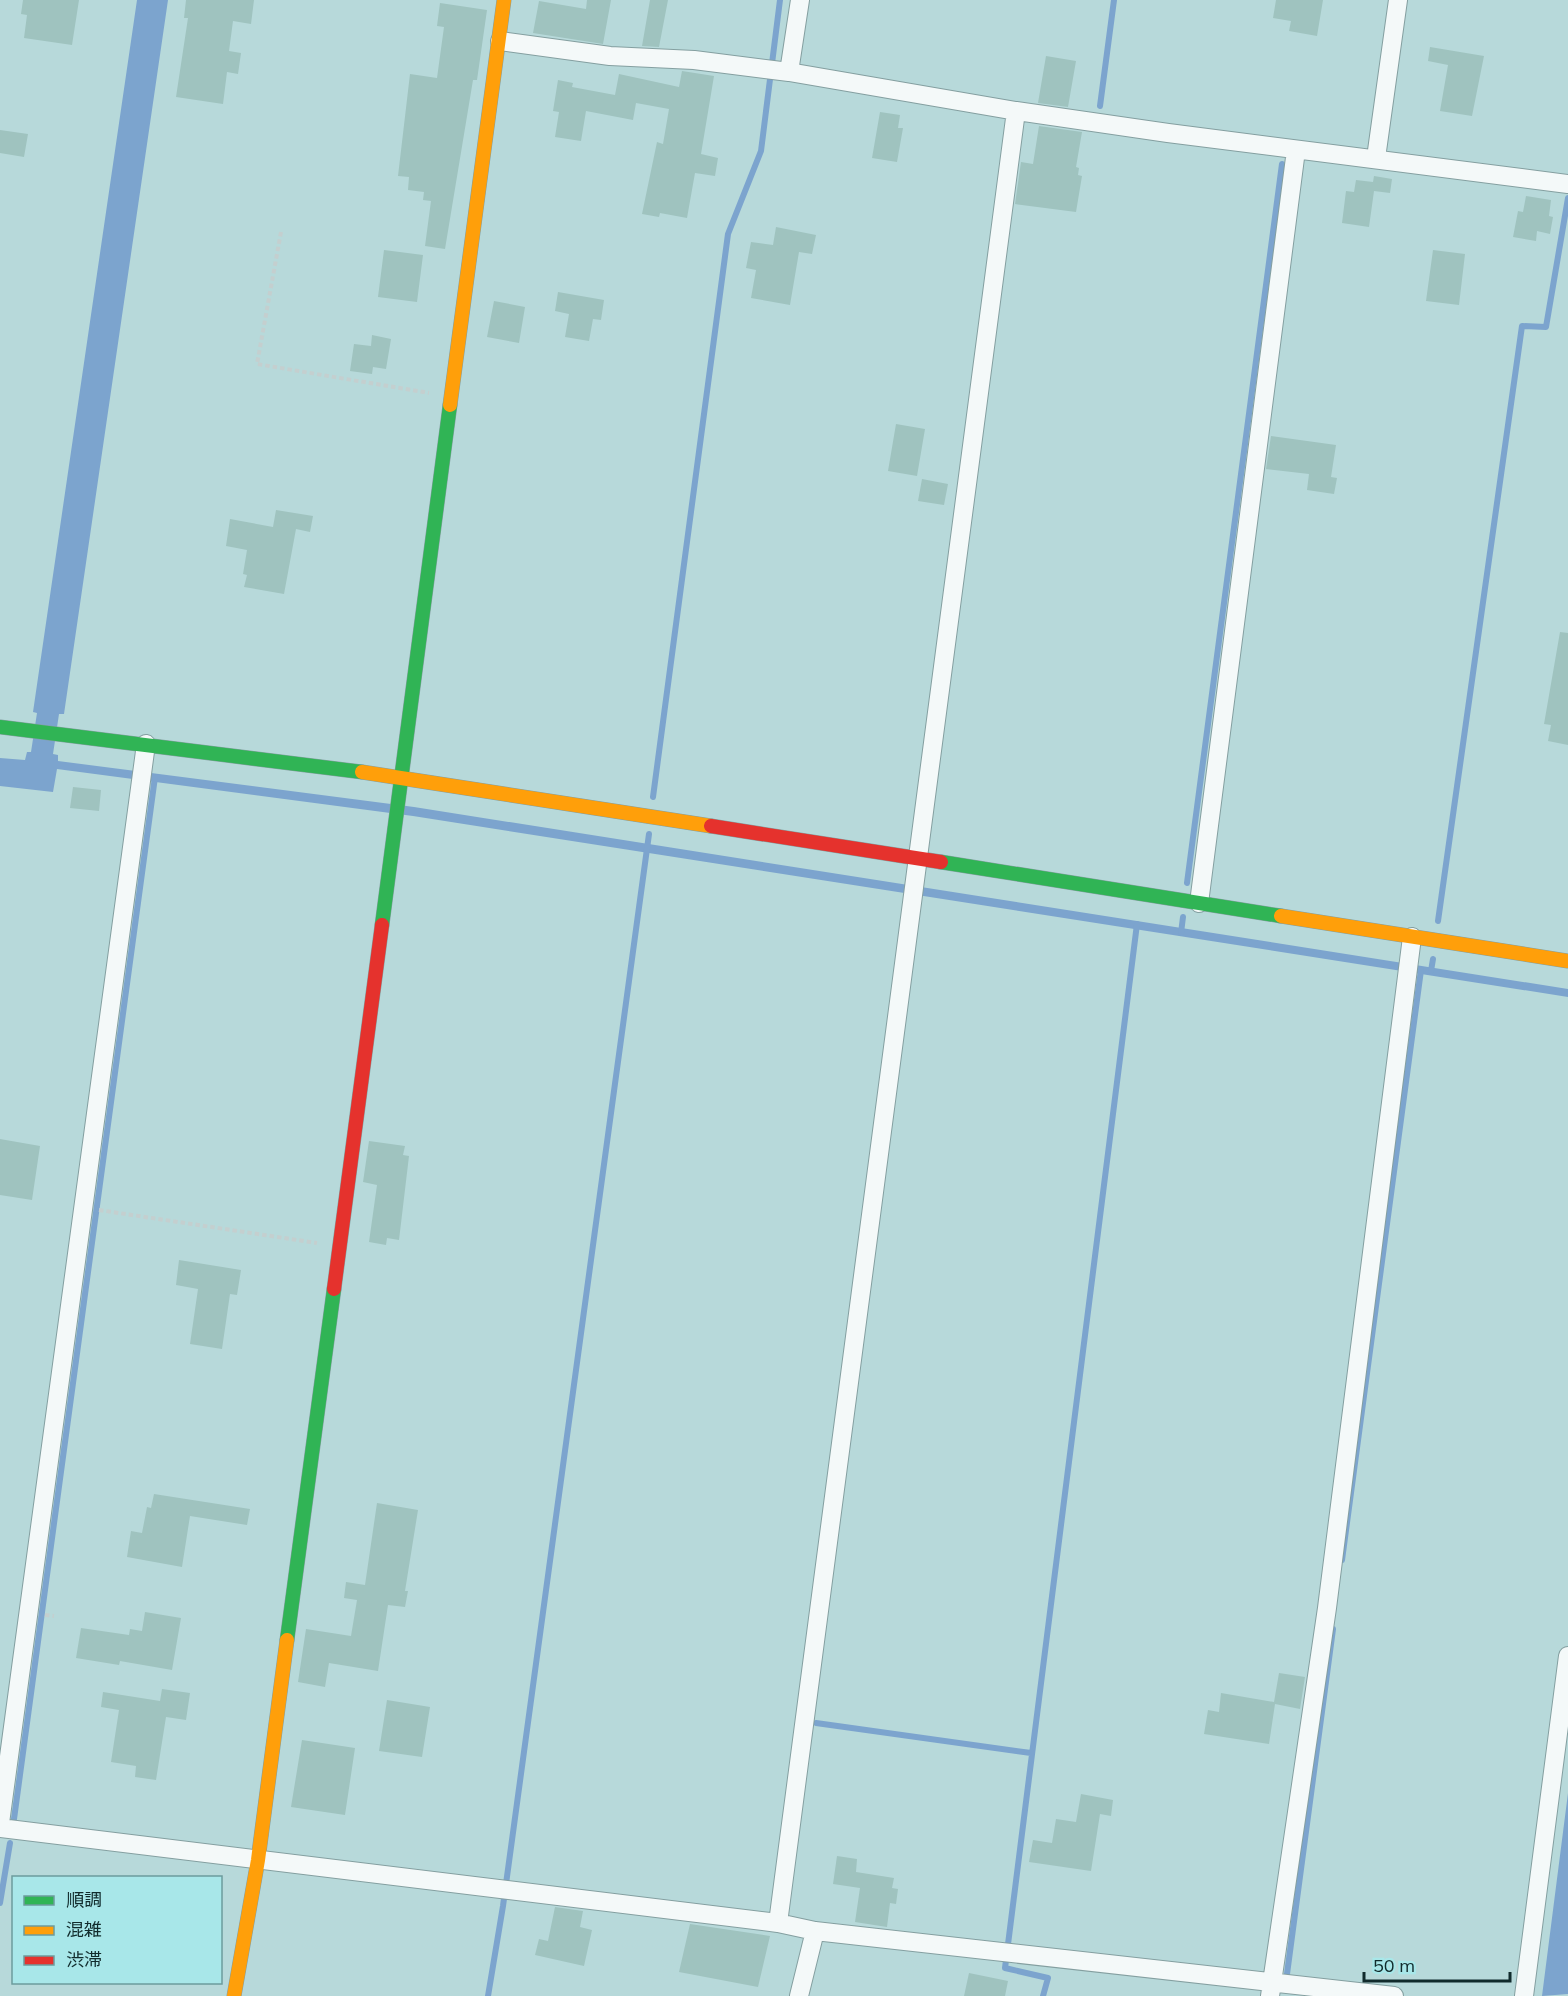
<svg xmlns="http://www.w3.org/2000/svg" width="1568" height="1996" font-family="Mulish,'Noto Sans JP',sans-serif">
<style>
.water{fill:#7ca4ce}
.lines{fill:none;stroke-linecap:round;stroke-linejoin:round}
.stream{stroke:#7ca4ce;stroke-width:6}
.building{fill:#9fc3bf}
.street-casing{stroke:#849fa0;stroke-width:20}
.fast-casing{stroke:#849fa0;stroke-width:15}
.slow-casing{stroke:#849fa0;stroke-width:15}
.jam-casing{stroke:#849fa0;stroke-width:15}
.path{stroke:#c4cfcf;stroke-width:4;stroke-dasharray:4.5 3;stroke-linecap:butt}
.street{stroke:#f4f9f9;stroke-width:18}
.fast{stroke:#30b455;stroke-width:14}
.slow{stroke:#ff9f0a;stroke-width:14}
.jam{stroke:#e5322d;stroke-width:14}
</style>
<rect width="100%" height="100%" fill="#b7d9da"/>
<!-- water -->
<path class="water" d="M 137,0 L 168,0 L 64,714 L 59,714 L 53,754 L 58,755 L 58,761 L 414,807 L 1568,989 L 1568,997 L 413,816 L 57,769 L 53,792 L 0,786 L 0,758 L 25,760 L 27,752 L 31,752 L 37,713 L 33,712 Z
M 1568,1793 L 1568,1994 L 1542,1996 Z"/>
<g class="lines">
<!-- stream -->
<path class="stream" d="M 1100,106 L 1114,0
M 653,797 L 728,234 L 761,151 L 780,0
M 1187,883 L 1282,164
M 1438,921 L 1522,326 L 1546,327 L 1568,198
M 1181,933 L 1183,917
M 1431,971 L 1433,959
M 1342,1560 L 1421,970
M 816,1723 L 1031,1753
M 14,1819 L 155,777
M 0,1903 L 10,1843
M 1287,1974 L 1333,1629
M 488,1996 L 503,1906 L 649,834
M 1043,1996 L 1048,1978 L 1005,1968 L 1137,924"/>
</g>
<!-- building -->
<path class="building" d="M 23,0 L 79,0 L 72,45 L 24,38 L 27,15 L 21,14 Z
M 186,0 L 254,0 L 251,24 L 233,21 L 229,51 L 241,53 L 238,74 L 227,72 L 223,104 L 176,97 L 188,18 L 184,18 Z
M 587,0 L 611,0 L 603,44 L 533,33 L 539,1 L 586,9 Z
M 650,0 L 668,0 L 659,47 L 642,46 Z
M 1276,0 L 1323,0 L 1317,36 L 1289,31 L 1291,21 L 1273,18 Z
M 440,3 L 487,10 L 477,80 L 473,80 L 445,249 L 425,246 L 431,201 L 423,200 L 424,192 L 408,190 L 409,177 L 398,176 L 410,74 L 437,78 L 444,27 L 437,26 Z
M 1430,47 L 1484,56 L 1472,116 L 1440,111 L 1448,65 L 1428,61 Z
M 1046,56 L 1076,61 L 1068,107 L 1038,103 Z
M 682,71 L 714,76 L 701,154 L 718,158 L 715,176 L 695,173 L 687,218 L 660,213 L 659,217 L 642,214 L 657,142 L 663,144 L 669,109 L 636,103 L 633,120 L 586,111 L 581,141 L 555,137 L 559,112 L 553,111 L 558,80 L 573,83 L 572,87 L 615,95 L 619,74 L 679,87 Z
M 880,112 L 900,115 L 898,128 L 903,128 L 897,162 L 872,158 Z
M 1039,126 L 1082,132 L 1076,167 L 1079,168 L 1078,175 L 1082,176 L 1076,212 L 1015,204 L 1021,162 L 1033,164 Z
M 0,130 L 28,134 L 24,157 L 0,153 Z
M 1374,176 L 1392,179 L 1390,193 L 1374,191 L 1369,227 L 1342,223 L 1346,191 L 1354,192 L 1356,180 L 1373,182 Z
M 1526,196 L 1551,200 L 1549,216 L 1553,217 L 1550,234 L 1537,231 L 1536,241 L 1513,237 L 1518,211 L 1523,212 Z
M 776,227 L 816,235 L 812,254 L 799,252 L 790,305 L 751,298 L 756,270 L 746,268 L 751,242 L 773,245 Z
M 384,250 L 423,255 L 417,302 L 378,297 Z
M 1433,250 L 1465,254 L 1459,305 L 1426,301 Z
M 558,292 L 604,300 L 601,320 L 593,319 L 589,341 L 565,337 L 569,314 L 555,311 Z
M 494,301 L 525,307 L 519,343 L 487,337 Z
M 372,335 L 391,339 L 386,369 L 373,367 L 372,374 L 350,371 L 354,344 L 371,346 Z
M 896,424 L 925,429 L 917,476 L 888,471 Z
M 1271,436 L 1336,445 L 1331,477 L 1337,478 L 1334,494 L 1307,490 L 1309,474 L 1266,469 Z
M 922,479 L 948,484 L 944,505 L 918,501 Z
M 276,510 L 313,516 L 310,532 L 296,529 L 284,594 L 244,587 L 247,575 L 243,574 L 247,550 L 226,546 L 230,519 L 273,527 Z
M 1560,632 L 1568,633 L 1568,745 L 1548,741 L 1551,725 L 1544,724 Z
M 73,787 L 101,790 L 99,811 L 70,808 Z
M 0,1139 L 40,1146 L 32,1200 L 0,1195 Z
M 369,1141 L 405,1146 L 403,1155 L 409,1156 L 399,1240 L 387,1238 L 386,1245 L 369,1242 L 377,1185 L 363,1182 Z
M 179,1260 L 241,1270 L 237,1295 L 230,1294 L 222,1349 L 190,1344 L 198,1289 L 176,1285 Z
M 154,1494 L 250,1509 L 247,1525 L 190,1516 L 182,1567 L 127,1557 L 131,1531 L 142,1533 L 147,1507 L 151,1508 Z
M 377,1503 L 418,1510 L 405,1591 L 408,1591 L 405,1607 L 388,1605 L 378,1671 L 329,1663 L 325,1687 L 298,1682 L 306,1629 L 351,1636 L 357,1600 L 344,1598 L 346,1582 L 365,1585 Z
M 145,1612 L 181,1618 L 172,1670 L 120,1661 L 119,1665 L 76,1658 L 81,1628 L 129,1635 L 130,1629 L 142,1631 Z
M 1279,1673 L 1305,1677 L 1300,1709 L 1275,1704 L 1269,1744 L 1204,1734 L 1208,1710 L 1219,1712 L 1221,1693 L 1274,1702 Z
M 162,1689 L 190,1693 L 186,1720 L 166,1717 L 156,1780 L 135,1777 L 136,1766 L 111,1762 L 119,1710 L 101,1707 L 103,1692 L 160,1701 Z
M 387,1700 L 430,1707 L 422,1757 L 379,1751 Z
M 302,1740 L 355,1748 L 345,1815 L 291,1807 Z
M 1081,1794 L 1113,1800 L 1111,1816 L 1100,1814 L 1091,1871 L 1029,1862 L 1033,1840 L 1052,1843 L 1056,1819 L 1076,1822 Z
M 837,1856 L 857,1859 L 856,1872 L 894,1878 L 892,1888 L 898,1889 L 896,1904 L 890,1903 L 887,1927 L 855,1922 L 860,1888 L 833,1884 Z
M 555,1907 L 583,1911 L 580,1927 L 592,1930 L 584,1966 L 535,1955 L 539,1939 L 548,1941 Z
M 690,1924 L 770,1936 L 758,1987 L 679,1972 Z
M 969,1973 L 1008,1981 L 1005,1996 L 964,1996 Z"/>
<g class="lines">
<defs>
<path id="street" d="M 500,41 L 610,56 L 694,60 L 789,72 L 1016,111 L 1168,133 L 1568,184
M 789,72 L 800,0
M 1376,158 L 1398,0
M 1199,903 L 1296,150
M 0,1823 L 146,744
M 0,1828 L 778,1923 L 815,1931 L 1394,1996
M 778,1923 L 1016,111
M 799,1996 L 815,1931
M 1270,1996 L 1327,1608 L 1412,937
M 1524,1996 L 1568,1656"/>
<path id="fast" d="M 0,727 L 362,772
M 941,862 L 1281,916
M 382,925 L 450,405
M 287,1640 L 334,1289"/>
<path id="slow" d="M 450,405 L 504,0
M 362,772 L 711,826
M 1281,916 L 1568,961
M 234,1996 L 258,1860 L 287,1640"/>
<path id="jam" d="M 711,826 L 941,862
M 334,1289 L 382,925"/>
</defs>
<!-- street casing -->
<use href="#street" class="street-casing"/>
<!-- fast casing -->
<use href="#fast" class="fast-casing"/>
<!-- slow casing -->
<use href="#slow" class="slow-casing"/>
<!-- jam casing -->
<use href="#jam" class="jam-casing"/>
<!-- path -->
<path class="path" d="M 281,232 L 257,364 L 429,393
M 99,1210 L 317,1243
M 45,1615 L 54,1616"/>
<!-- street -->
<use href="#street" class="street"/>
<!-- fast -->
<use href="#fast" class="fast"/>
<!-- slow -->
<use href="#slow" class="slow"/>
<!-- jam -->
<use href="#jam" class="jam"/>
</g>
<!-- legend -->
<rect x="12" y="1876" width="210" height="108" fill="#a8e7e9" stroke="#6c9c9d" stroke-width="1.5"/>
<rect x="24" y="1896" width="30" height="9" fill="#30b455" stroke="#6c9c9d" stroke-width="1.5"/>
<text x="66" y="1906" font-size="18" fill="#112b2c">順調</text>
<rect x="24" y="1926" width="30" height="9" fill="#ff9f0a" stroke="#6c9c9d" stroke-width="1.5"/>
<text x="66" y="1936" font-size="18" fill="#112b2c">混雑</text>
<rect x="24" y="1956" width="30" height="9" fill="#e5322d" stroke="#6c9c9d" stroke-width="1.5"/>
<text x="66" y="1966" font-size="18" fill="#112b2c">渋滞</text>
<!-- scale -->
<path d="M1364 1972v9h146v-9" fill="none" stroke="#112b2c" stroke-width="3"/>
<text x="1373" y="1972" font-size="18" fill="#112b2c" stroke="#a8e7e9" stroke-width="4.5" paint-order="stroke">50 m</text>
</svg>
